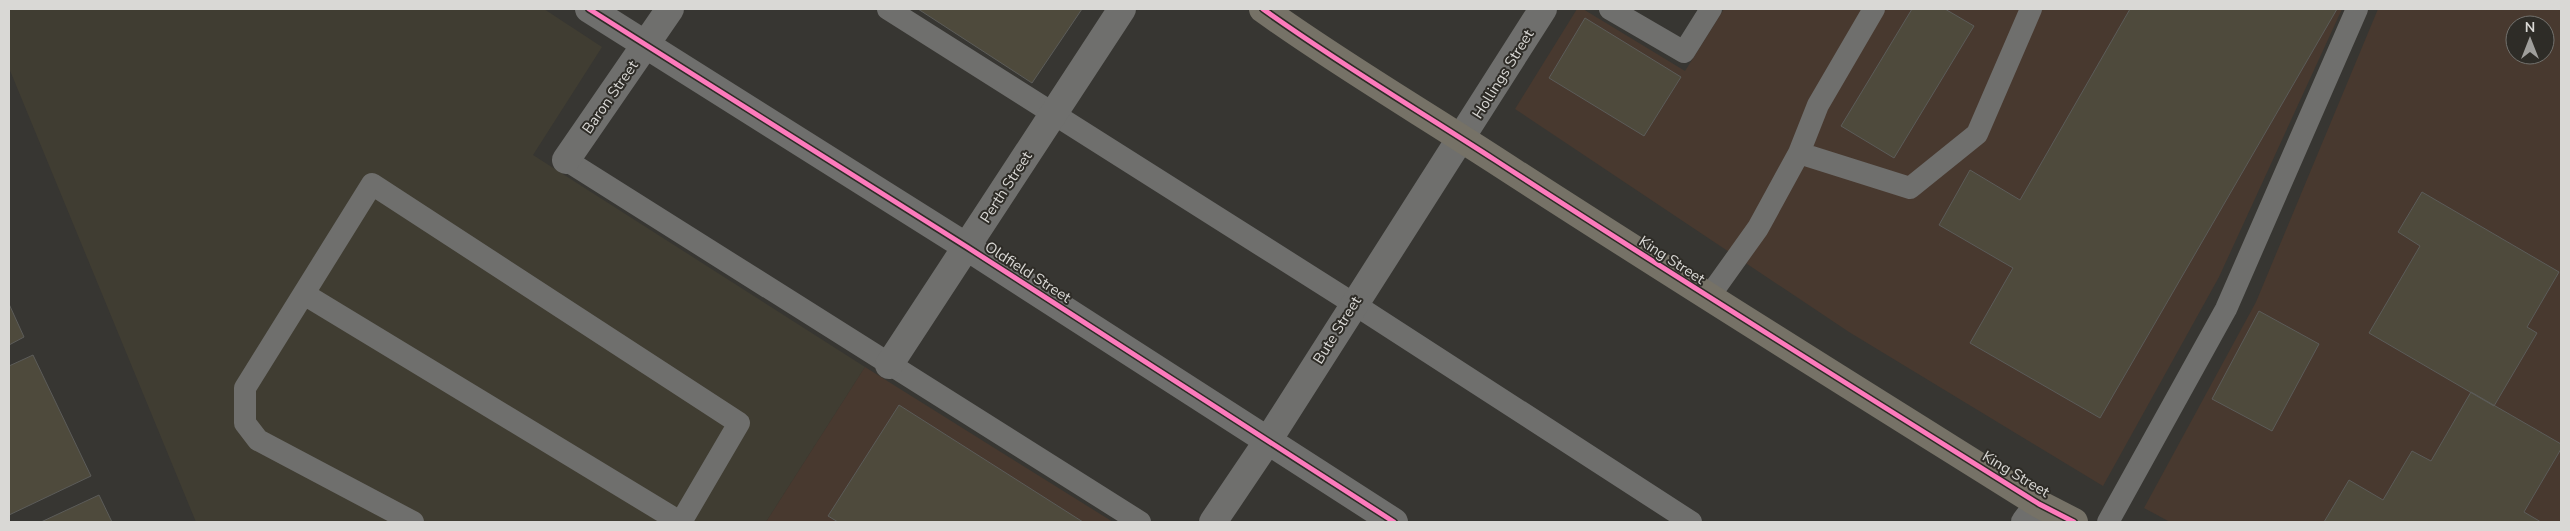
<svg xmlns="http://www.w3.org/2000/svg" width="2570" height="531" font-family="'Nunito Sans',sans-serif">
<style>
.built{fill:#403d32}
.industrial{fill:#48392f;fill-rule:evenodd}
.building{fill:#4e4a3c;stroke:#5c5c59}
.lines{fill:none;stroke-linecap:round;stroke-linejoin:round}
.lane{stroke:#6f6f6d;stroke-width:22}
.street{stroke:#6f6f6d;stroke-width:28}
.primary{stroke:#767267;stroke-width:28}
.cycleway-casing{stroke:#2e2c27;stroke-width:8}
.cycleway{stroke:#fd7abc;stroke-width:5}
.labels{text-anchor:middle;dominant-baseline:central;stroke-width:4;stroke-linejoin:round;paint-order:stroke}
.street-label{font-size:15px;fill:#d9d8d5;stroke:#2e2c27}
</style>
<rect width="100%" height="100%" fill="#373632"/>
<!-- built -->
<path class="built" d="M 9,9 L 544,9 L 602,47 L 533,155 L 865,367 L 766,522 L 196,522 L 9,68 Z"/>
<!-- industrial -->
<path class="industrial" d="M 1577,9 L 1583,9 L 1685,71 L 1724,9 L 2342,9 L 2219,277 L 2103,486 L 1849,332 L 1515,109 Z
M 2378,9 L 2561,9 L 2561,522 L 2170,522 L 2144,508 L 2256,302 ZM 2515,25 L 2545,25 L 2545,55 L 2515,55 Z
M 865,367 L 1113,522 L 766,522 Z"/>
<!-- building -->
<path class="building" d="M 918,9 L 1082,9 L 1032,83 Z
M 1912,9 L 1945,9 L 1974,26 L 1894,158 L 1841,126 Z
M 2130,9 L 2337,9 L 2100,418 L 1970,343 L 2013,268 L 1939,225 L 1970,170 L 2020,200 Z
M 1585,18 L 1681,77 L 1644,136 L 1549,78 Z
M 2422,192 L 2559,272 L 2527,327 L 2537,333 L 2494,406 L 2369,333 L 2420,246 L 2398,232 Z
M 9,304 L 24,337 L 9,345 Z
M 2259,311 L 2319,344 L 2272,431 L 2212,399 Z
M 33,355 L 91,476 L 9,515 L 9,366 Z
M 2471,392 L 2561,444 L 2561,449 L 2524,512 L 2541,522 L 2324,522 L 2349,480 L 2383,500 L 2412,451 L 2431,461 Z
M 899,405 L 1083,522 L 838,522 L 828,516 Z
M 99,495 L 112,522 L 41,522 Z"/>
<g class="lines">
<!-- lane -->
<path class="lane" d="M 888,9 L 1354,304 L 1691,522
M 1610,9 L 1684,52 L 1711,9
M 1799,153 L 1910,188 L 1977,134 L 2031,9
M 566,160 L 1140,522
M 304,294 L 680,522
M 1708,298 L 1758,228 L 1799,153 L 1818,105 L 1874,9
M 413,522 L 258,440 L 245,423 L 245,388 L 372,184 L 739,423 L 681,522
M 2108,522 L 2226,309 L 2357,9"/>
<!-- street -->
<path class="street" d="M 589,9 L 967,247 L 1394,522
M 566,160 L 670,9
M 889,365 L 1122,9
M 1213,522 L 1267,442 L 1543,9
M 2025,522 L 2039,504"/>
<!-- primary -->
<path class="primary" d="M 1263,9 C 1338,63 1418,110 1495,160 C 1675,277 1857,390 2039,504 L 2074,522"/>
<defs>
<path id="cycleway" d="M 589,9 L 967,247 L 1394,522
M 1263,9 C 1338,63 1418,110 1495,160 C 1675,277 1857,390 2039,504 L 2074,522"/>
</defs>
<!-- cycleway casing -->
<use href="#cycleway" class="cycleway-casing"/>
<!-- cycleway -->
<use href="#cycleway" class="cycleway"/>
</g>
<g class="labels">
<!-- street labels -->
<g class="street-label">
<text transform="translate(1503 74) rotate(-58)">Hollings Street</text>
<text transform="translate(610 97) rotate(-55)">Baron Street</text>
<text transform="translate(1006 187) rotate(-57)">Perth Street</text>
<text transform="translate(1672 260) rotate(33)">King Street</text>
<text transform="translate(1028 272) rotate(33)">Oldfield Street</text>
<text transform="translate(1337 330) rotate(-58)">Bute Street</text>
<text transform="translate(2016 474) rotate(31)">King Street</text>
</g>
</g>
<!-- border -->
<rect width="2570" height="531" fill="none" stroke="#d9d8d5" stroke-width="20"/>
<!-- north arrow -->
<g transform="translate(2530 40)"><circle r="24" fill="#2e2c27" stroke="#72716d"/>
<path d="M0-4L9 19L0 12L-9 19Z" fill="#a09f9c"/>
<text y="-8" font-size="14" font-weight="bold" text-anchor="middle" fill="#d9d8d5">N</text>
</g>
</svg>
